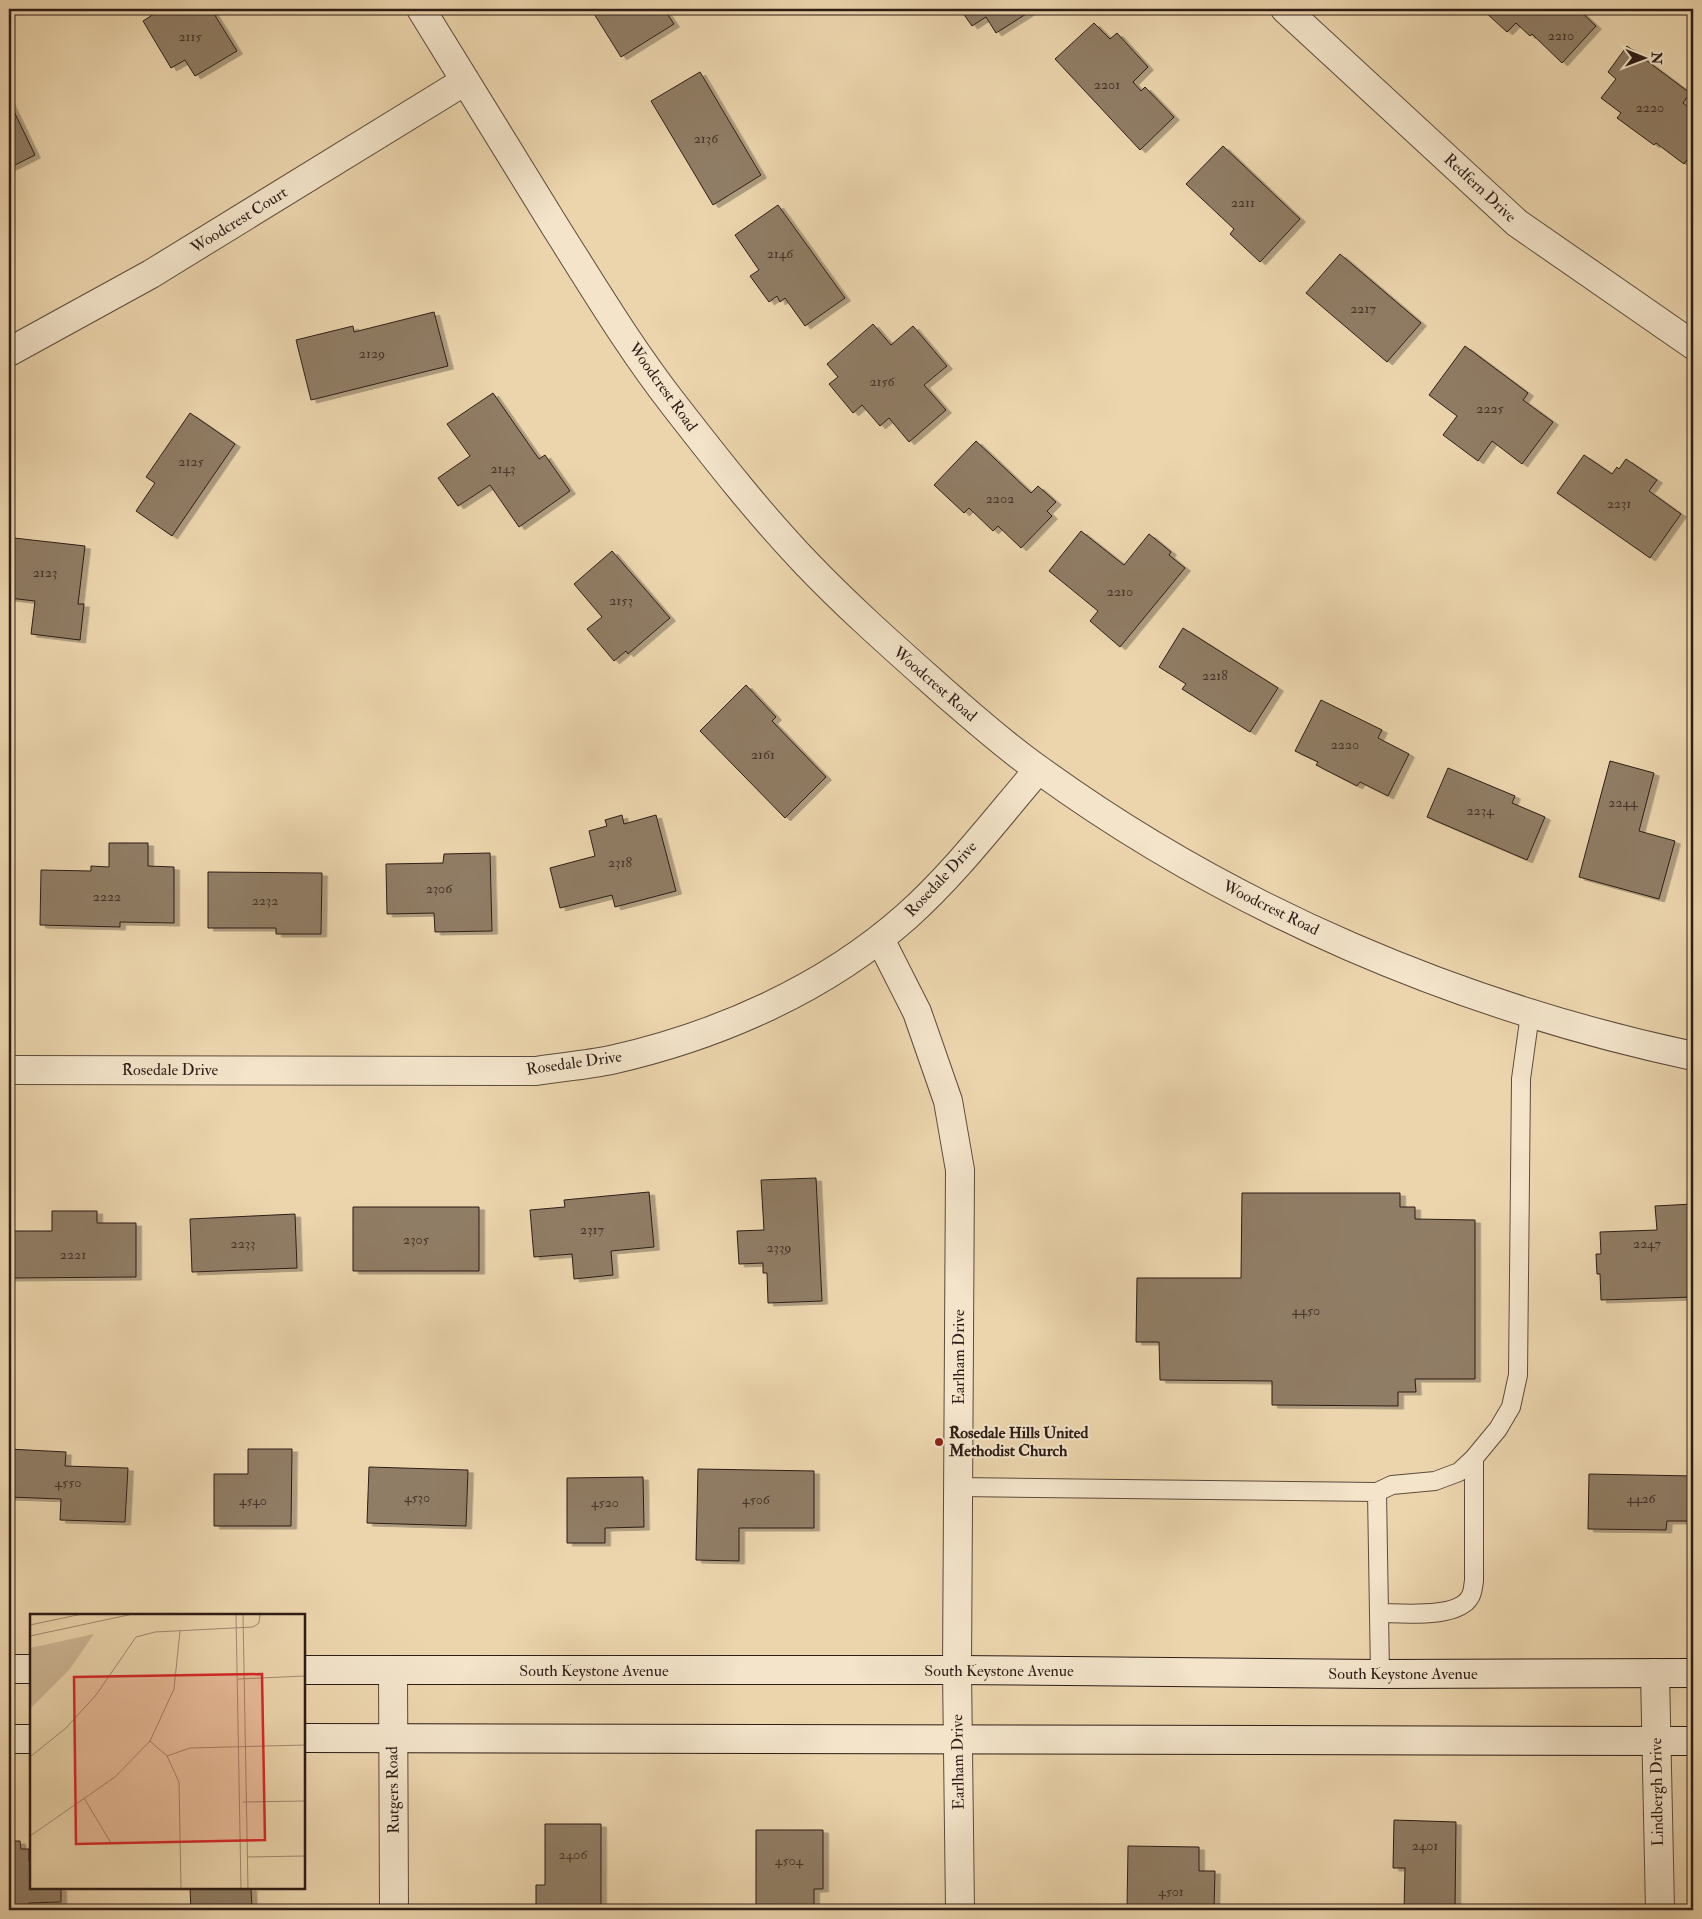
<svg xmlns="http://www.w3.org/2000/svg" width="1702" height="1919" font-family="'IM FELL Double Pica',serif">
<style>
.building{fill:#907d65;stroke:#2d1d17;filter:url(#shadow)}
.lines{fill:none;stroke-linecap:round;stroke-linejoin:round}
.service-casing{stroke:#5d4b3c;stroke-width:20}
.minor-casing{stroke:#5d4b3c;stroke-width:30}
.secondary-casing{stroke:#2d1d17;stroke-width:30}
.service{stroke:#f3e4ca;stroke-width:18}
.minor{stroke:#f3e4ca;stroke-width:28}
.secondary{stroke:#f3e4ca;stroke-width:28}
.poi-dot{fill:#8f2418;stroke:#f3e4ca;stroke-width:2}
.labels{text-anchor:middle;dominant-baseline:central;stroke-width:4;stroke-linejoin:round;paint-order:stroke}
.number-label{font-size:14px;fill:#46352a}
.street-label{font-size:16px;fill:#2d1d17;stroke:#f3e4ca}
.poi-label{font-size:16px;font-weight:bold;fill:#2d1d17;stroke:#f3e4ca;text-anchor:start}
.inset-road{fill:none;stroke:#a08b71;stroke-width:1}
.view{fill:#d62828;fill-opacity:0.15;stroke:#d62828;stroke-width:2.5}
.inset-edge{fill:none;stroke:#2d1d17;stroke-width:2.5}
</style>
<defs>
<filter id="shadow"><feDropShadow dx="5.5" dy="3" stdDeviation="0" flood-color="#0004"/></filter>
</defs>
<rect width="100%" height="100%" fill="#ecd5ad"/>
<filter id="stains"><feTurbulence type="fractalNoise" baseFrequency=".004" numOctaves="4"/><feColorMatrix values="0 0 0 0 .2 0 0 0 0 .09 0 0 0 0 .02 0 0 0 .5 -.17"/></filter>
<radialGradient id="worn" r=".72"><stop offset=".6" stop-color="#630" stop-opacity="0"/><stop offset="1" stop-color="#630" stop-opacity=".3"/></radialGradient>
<!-- building -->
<path class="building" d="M 155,9 L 211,9 L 237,51 L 195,76 L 185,60 L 171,68 L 143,21 L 157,12 Z
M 591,9 L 664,9 L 674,24 L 621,57 Z
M 960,9 L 1034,9 L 996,33 L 986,17 L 972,26 Z
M 1487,9 L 1578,9 L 1596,26 L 1562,63 L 1532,34 L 1530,36 L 1516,23 L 1507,32 L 1485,12 Z
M 1094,23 L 1110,39 L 1117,33 L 1148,67 L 1133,82 L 1141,91 L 1145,87 L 1174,117 L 1140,150 L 1055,59 Z
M 1627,46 L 1690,93 L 1683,103 L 1693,111 L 1693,151 L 1684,164 L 1656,143 L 1654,145 L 1617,118 L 1621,113 L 1601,98 L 1616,79 L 1608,72 Z
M 700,72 L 761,175 L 713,205 L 651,101 Z
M 9,101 L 35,155 L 9,168 Z
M 1223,146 L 1300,219 L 1260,262 L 1230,234 L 1234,229 L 1186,184 Z
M 778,205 L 845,298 L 805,326 L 785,298 L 780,302 L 777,296 L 769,302 L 750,276 L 759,270 L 735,235 Z
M 1340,254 L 1421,323 L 1387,362 L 1306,293 Z
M 434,312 L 448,366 L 311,400 L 296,340 L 353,326 L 354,332 Z
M 873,324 L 891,345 L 913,326 L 947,366 L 924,385 L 946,410 L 909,442 L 889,418 L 880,426 L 862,405 L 853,413 L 829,384 L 838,377 L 827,364 Z
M 1465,346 L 1528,393 L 1523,400 L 1553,422 L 1522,464 L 1492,441 L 1478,461 L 1443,435 L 1457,416 L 1429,395 Z
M 493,393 L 539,459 L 545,455 L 570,491 L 519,527 L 490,485 L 458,506 L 438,478 L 470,456 L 447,424 Z
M 190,413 L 235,444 L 172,536 L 136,511 L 155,483 L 146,477 Z
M 976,441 L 1031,493 L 1038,486 L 1056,502 L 1047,511 L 1052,516 L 1021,548 L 998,526 L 993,531 L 969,508 L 964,513 L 934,485 Z
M 1584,455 L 1612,474 L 1617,467 L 1619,469 L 1626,459 L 1657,480 L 1649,491 L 1681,514 L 1650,558 L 1557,493 Z
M 1081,531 L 1124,565 L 1149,534 L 1171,552 L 1169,555 L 1185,568 L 1120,647 L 1090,621 L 1098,611 L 1049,571 Z
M 14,538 L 85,546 L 78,604 L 84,604 L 80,640 L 31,634 L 35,601 L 9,598 L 9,546 L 12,547 Z
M 612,551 L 670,618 L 628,654 L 626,651 L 614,661 L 587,629 L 602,617 L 574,584 Z
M 1183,628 L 1278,688 L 1250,732 L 1182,689 L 1186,684 L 1159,667 Z
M 746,685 L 776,717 L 772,721 L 826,777 L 785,818 L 700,731 Z
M 1321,700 L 1382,730 L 1378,738 L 1409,754 L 1388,796 L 1360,782 L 1357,786 L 1316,765 L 1318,762 L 1295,751 Z
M 1610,761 L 1654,773 L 1639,831 L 1675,841 L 1659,899 L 1579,877 Z
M 1448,768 L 1515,796 L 1512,803 L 1545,817 L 1527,860 L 1427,817 Z
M 622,815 L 624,824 L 656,815 L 676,891 L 615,907 L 612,895 L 560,908 L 550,868 L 595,856 L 589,831 L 607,826 L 605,820 Z
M 109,843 L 148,843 L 148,866 L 174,867 L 174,923 L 120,922 L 120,927 L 40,925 L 41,870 L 91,871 L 91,866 L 109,867 Z
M 490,853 L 492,931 L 435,932 L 434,913 L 387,914 L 386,864 L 443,863 L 444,854 Z
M 208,872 L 322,873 L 321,934 L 276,934 L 276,928 L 208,928 Z
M 816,1178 L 822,1301 L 768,1303 L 767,1273 L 763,1273 L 763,1263 L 739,1264 L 737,1231 L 764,1230 L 761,1180 Z
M 649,1192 L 654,1247 L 611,1251 L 613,1275 L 574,1279 L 572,1254 L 534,1257 L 530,1210 L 565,1207 L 564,1200 Z
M 1242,1193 L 1400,1193 L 1400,1207 L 1415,1207 L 1415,1219 L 1475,1220 L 1475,1379 L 1415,1379 L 1416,1392 L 1398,1392 L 1398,1406 L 1272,1405 L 1272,1381 L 1160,1380 L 1159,1342 L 1136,1342 L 1137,1278 L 1241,1278 Z
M 1693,1204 L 1693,1297 L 1601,1300 L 1600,1274 L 1597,1274 L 1596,1254 L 1601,1254 L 1600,1232 L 1657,1230 L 1655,1206 Z
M 353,1207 L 479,1207 L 479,1271 L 353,1271 Z
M 52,1211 L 97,1211 L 97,1223 L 136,1223 L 136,1277 L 10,1278 L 10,1231 L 52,1231 Z
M 295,1214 L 297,1268 L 192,1272 L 190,1219 Z
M 9,1449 L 66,1452 L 65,1466 L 128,1468 L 125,1522 L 60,1520 L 61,1499 L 9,1497 Z
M 248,1449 L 292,1449 L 291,1526 L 214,1526 L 214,1474 L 248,1474 Z
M 369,1467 L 468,1470 L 466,1526 L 367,1523 Z
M 698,1469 L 814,1471 L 814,1528 L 739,1528 L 739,1561 L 696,1560 Z
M 1589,1474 L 1693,1476 L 1693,1521 L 1667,1521 L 1666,1530 L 1588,1529 Z
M 643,1477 L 644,1527 L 605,1528 L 605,1543 L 567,1543 L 567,1478 Z
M 1394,1820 L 1456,1822 L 1455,1908 L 1507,1910 L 1404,1910 L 1405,1868 L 1393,1868 Z
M 545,1824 L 601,1824 L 601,1910 L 536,1910 L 536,1885 L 545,1885 Z
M 756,1830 L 823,1830 L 823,1889 L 814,1889 L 814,1910 L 756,1910 Z
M 9,1841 L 20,1841 L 21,1849 L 29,1849 L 29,1861 L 31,1861 L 31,1888 L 61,1888 L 61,1902 L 29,1903 L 29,1910 L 9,1910 Z
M 1128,1846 L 1199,1847 L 1199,1871 L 1215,1871 L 1214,1910 L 1127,1910 Z
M 190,1888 L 251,1888 L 252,1910 L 191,1910 Z"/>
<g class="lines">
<defs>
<path id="service" d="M 959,1487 L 1377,1492 L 1380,1674
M 1377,1492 L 1392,1485 L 1435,1481 L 1459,1472 L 1474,1458 L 1498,1429 L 1511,1407 L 1518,1375 L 1521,1079 L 1530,1014
M 1379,1613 C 1401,1613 1458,1619 1470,1597 C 1473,1593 1473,1586 1474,1581 L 1474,1458"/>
<path id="minor" d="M 421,9 C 466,82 511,155 556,228 C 594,288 631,350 675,406 C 717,460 760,515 807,564 C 851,610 898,651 945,693 C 975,719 1005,746 1038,769 C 1232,910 1459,1006 1693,1056
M 1285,9 L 1517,223 L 1693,345
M 9,352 L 151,274 L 465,81
M 880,939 L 917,1012 L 948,1101 L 960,1170 L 957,1670 L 960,1910
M 9,1070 L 536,1071 C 561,1067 587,1065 611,1060 C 718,1036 825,989 907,916 C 956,872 996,819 1038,770
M 393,1671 L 394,1910
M 1655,1673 L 1660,1910"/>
<path id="secondary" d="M 9,1669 L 31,1669
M 304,1670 L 957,1670 L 1380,1674 L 1693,1673
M 304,1738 L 1693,1741
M 9,1739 L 31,1739"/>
</defs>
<!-- service casing -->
<use href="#service" class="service-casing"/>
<!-- minor casing -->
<use href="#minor" class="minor-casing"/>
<!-- secondary casing -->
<use href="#secondary" class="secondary-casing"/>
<!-- service -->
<use href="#service" class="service"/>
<!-- minor -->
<use href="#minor" class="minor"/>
<!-- secondary -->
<use href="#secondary" class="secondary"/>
</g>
<!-- markers -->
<circle class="poi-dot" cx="939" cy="1442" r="5"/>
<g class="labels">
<!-- number labels -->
<g class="number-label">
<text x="1561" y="35">2210</text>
<text x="190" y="36">2115</text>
<text x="1107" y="84">2201</text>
<text x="1650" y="107">2220</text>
<text x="706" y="138">2136</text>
<text x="1243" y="202">2211</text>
<text x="780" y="253">2146</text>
<text x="1363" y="308">2217</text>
<text x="372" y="353">2129</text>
<text x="882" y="381">2156</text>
<text x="1490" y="408">2225</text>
<text x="191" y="461">2125</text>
<text x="503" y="468">2143</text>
<text x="1000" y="498">2202</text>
<text x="1619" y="503">2231</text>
<text x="45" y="572">2123</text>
<text x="1120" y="591">2210</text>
<text x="621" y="600">2153</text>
<text x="1215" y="675">2218</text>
<text x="1345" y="744">2220</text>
<text x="763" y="754">2161</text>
<text x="1623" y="802">2244</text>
<text x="1480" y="810">2234</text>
<text x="620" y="862">2318</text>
<text x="439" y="888">2306</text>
<text x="107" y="896">2222</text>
<text x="265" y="900">2232</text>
<text x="592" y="1229">2317</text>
<text x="416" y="1239">2305</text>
<text x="243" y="1243">2233</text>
<text x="1647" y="1243">2247</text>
<text x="779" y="1247">2339</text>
<text x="73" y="1254">2221</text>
<text x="1306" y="1310">4450</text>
<text x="68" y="1482">4550</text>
<text x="417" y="1497">4530</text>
<text x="1641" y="1498">4426</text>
<text x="756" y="1499">4506</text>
<text x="253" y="1500">4540</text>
<text x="605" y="1502">4520</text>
<text x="1425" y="1845">2401</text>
<text x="573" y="1854">2406</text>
<text x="789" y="1860">4504</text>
<text x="1171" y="1891">4501</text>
</g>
<!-- street labels -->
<g class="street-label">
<text transform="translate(1480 188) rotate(43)">Redfern Drive</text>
<text transform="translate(239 220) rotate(-32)">Woodcrest Court</text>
<text transform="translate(663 387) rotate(54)">Woodcrest Road</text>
<text transform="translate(935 684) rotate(41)">Woodcrest Road</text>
<text transform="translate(941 879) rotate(-47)">Rosedale Drive</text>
<text transform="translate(1271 908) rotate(26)">Woodcrest Road</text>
<text transform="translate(574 1063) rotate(-8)">Rosedale Drive</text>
<text x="170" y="1070">Rosedale Drive</text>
<text transform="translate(959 1357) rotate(-90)">Earlham Drive</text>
<text x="594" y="1671">South Keystone Avenue</text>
<text x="999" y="1671">South Keystone Avenue</text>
<text x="1403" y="1674">South Keystone Avenue</text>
<text transform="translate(958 1762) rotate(-91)">Earlham Drive</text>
<text transform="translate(393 1790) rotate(-91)">Rutgers Road</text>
<text transform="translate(1657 1792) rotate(-91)">Lindbergh Drive</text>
</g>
<!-- poi labels -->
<g class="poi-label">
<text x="949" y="1433">Rosedale Hills United<tspan x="949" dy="18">Methodist Church</tspan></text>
</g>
</g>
<!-- overview -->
<g transform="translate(30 1614)">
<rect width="275" height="275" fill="#ecd5ad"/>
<path d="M 64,20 L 39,56 L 0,95 L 0,34 Z" fill="#ccb694"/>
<path class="inset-road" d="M 206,0 L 211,275M 213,0 L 218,275M 0,11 L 52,0M 0,22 L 103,0M 208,65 L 275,62M 120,127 L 137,142 L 149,168 L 151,275M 137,142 L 160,134 L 275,131M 0,143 L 36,114 L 66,81 L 106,23 L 125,18 L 223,13 L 229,9 L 230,0M 54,184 L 81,229M 213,188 L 275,187M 0,222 L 85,163 L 120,127 L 144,75 L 150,17M 217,243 L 275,242"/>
<path class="view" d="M 232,60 L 235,226 L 46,230 L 44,63 Z"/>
<rect width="275" height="275" class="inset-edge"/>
</g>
<!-- margin -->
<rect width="1702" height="1919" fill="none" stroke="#ecd5ad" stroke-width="30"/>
<rect x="10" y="10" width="1682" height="1899" fill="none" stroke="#2d1d17" stroke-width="2.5"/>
<rect x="15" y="15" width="1672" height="1889" fill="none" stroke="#2d1d17"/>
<!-- north arrow -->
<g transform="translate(1644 58) rotate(91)" stroke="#f3e4ca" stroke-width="4" paint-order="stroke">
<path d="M0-4L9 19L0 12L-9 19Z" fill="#2d1d17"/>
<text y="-8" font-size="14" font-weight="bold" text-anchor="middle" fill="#2d1d17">N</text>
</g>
<rect width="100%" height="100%" filter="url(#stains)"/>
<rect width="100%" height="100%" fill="url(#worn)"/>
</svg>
